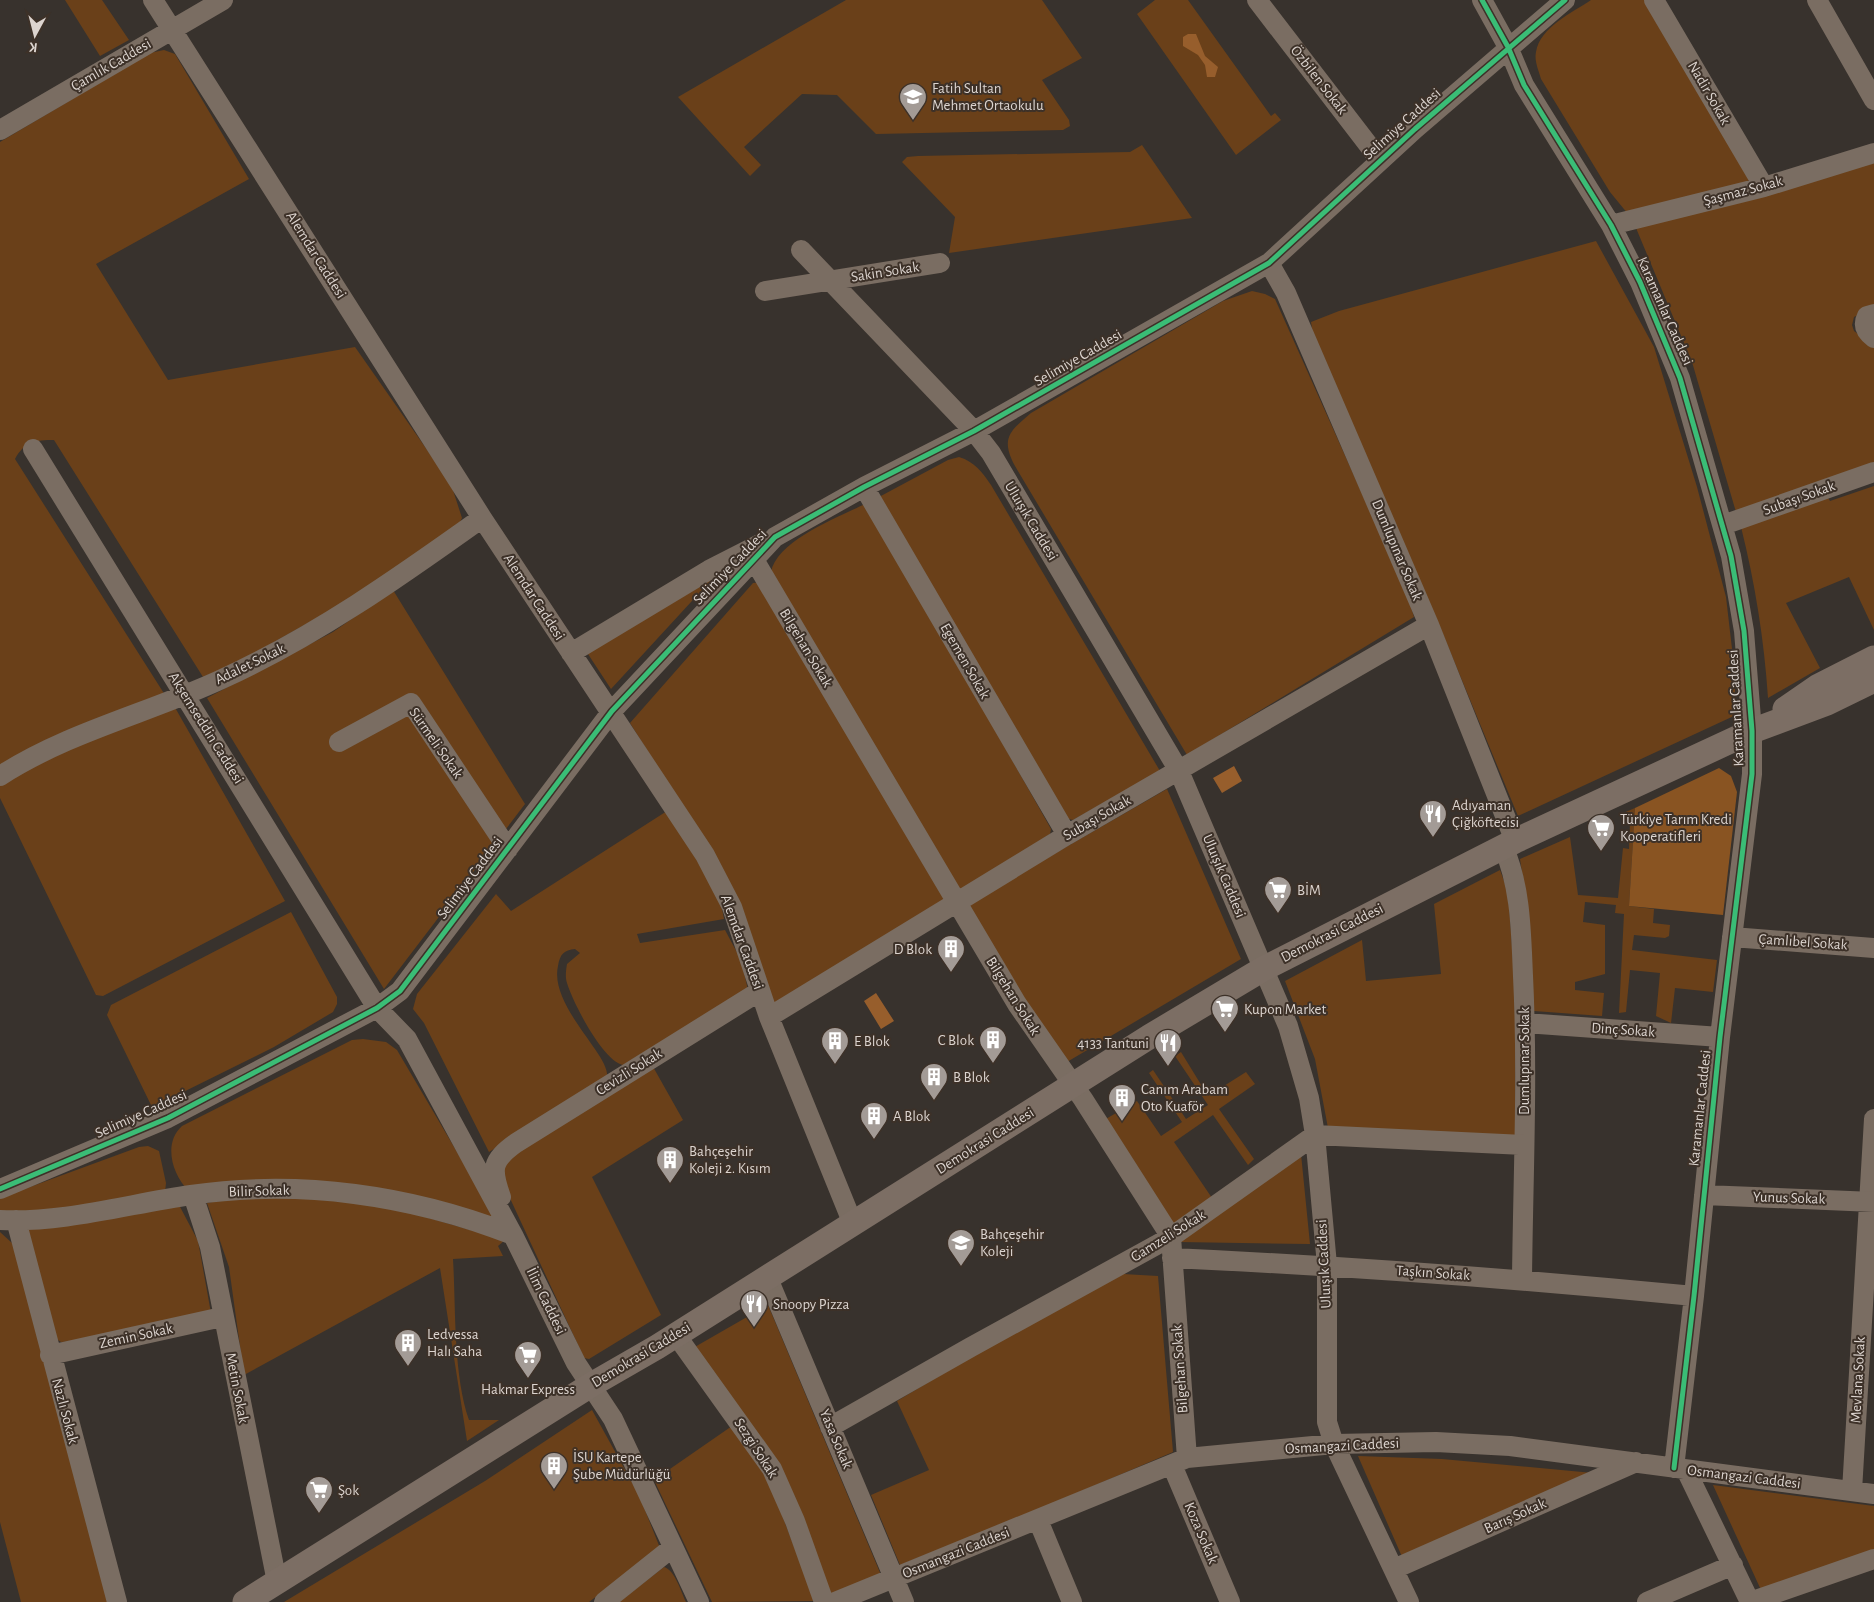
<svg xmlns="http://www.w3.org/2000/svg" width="1874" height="1602" font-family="'Alegreya Sans',sans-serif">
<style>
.green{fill:#6a4019}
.forest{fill:#895422}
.water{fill:#975e2c}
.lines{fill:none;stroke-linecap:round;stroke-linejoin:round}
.minor{stroke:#7a6d62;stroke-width:20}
.major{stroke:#7c6e64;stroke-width:25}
.cycleway-casing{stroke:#3d3128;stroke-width:8}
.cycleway{stroke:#3abd76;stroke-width:5}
.labels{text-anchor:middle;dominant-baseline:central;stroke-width:4;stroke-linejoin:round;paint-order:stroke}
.street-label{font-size:15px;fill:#dcd4cf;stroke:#3d3128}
.poi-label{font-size:15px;fill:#dcd4cf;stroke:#3d3128;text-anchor:start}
</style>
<rect width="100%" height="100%" fill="#38322d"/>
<!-- green -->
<path class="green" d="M 65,0 L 102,0 L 129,40 L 100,56 Z
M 846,0 L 1042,0 L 1082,58 L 1042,80 L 1069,120 L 1070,126 L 1063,130 L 876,134 L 837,95 L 802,94 L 744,147 L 761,165 L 750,176 L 678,97 Z
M 1155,0 L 1188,0 L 1271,116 L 1275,113 L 1281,120 L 1236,155 L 1137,14 Z
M 1591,0 L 1647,0 L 1749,180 L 1747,183 L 1628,214 L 1610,192 L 1541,79 C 1539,71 1534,61 1536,52 C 1540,27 1572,13 1591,0 Z
M 164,50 L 175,54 L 249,179 L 96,264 L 168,380 L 355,347 L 451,484 L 462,518 L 459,524 L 367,590 L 235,664 L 203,677 L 54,440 C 36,440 24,442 15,459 L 165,695 L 0,771 L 0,142 L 150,53 Z
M 1142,145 L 1192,218 L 949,253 L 955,217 L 902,162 L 907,157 L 918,156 L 1130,152 Z
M 1874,163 L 1874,308 L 1854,317 L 1852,325 L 1854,331 L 1874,346 L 1874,464 L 1736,512 L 1692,362 L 1636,228 Z
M 1596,241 L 1654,347 L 1697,487 L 1726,597 L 1734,666 L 1736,715 L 1518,816 L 1440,627 L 1313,335 L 1311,322 L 1339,311 Z
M 1252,291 L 1265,294 L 1275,299 L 1407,594 L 1414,617 L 1187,755 L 1015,466 C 1000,438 1010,431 1031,413 L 1223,301 Z
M 959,457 C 975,462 982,472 991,485 L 1160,771 L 1073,820 L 1065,818 L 879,497 L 948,460 Z
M 1874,486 L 1874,630 L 1849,577 L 1786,603 L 1820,668 L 1768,698 C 1764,639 1755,583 1741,527 L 1827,496 L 1830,501 Z
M 867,503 L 1051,829 L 1050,834 L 960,893 L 771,572 C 777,540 839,517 867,503 Z
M 714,577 L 611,689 L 586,651 Z
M 763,582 L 946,900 L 774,1006 L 721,869 L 630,723 L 753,583 Z
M 393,590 L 525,804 L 384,989 L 207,698 L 333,632 Z
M 173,704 L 285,901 L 103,996 L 96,995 L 0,798 L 0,783 L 40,757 Z
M 1167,789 L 1241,959 L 1067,1062 L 1048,1040 L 969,909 L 971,902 L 979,897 Z
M 1635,808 L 1629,906 L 1654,909 L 1653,923 L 1670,925 L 1669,936 L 1665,938 L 1634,935 L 1632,950 L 1717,960 L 1713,992 L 1675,988 L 1671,1023 L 1656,1016 L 1660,973 L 1630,970 L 1626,1012 L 1619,1013 L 1624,914 L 1615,913 L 1616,905 L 1585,902 L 1583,922 L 1605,925 L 1605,974 L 1575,982 L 1575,990 L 1604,993 L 1602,1016 L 1534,1011 L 1528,914 L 1520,859 L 1570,837 L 1578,895 L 1618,898 L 1623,848 L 1629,849 L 1630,822 L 1621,818 L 1621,814 Z
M 667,811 C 688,842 719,882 724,919 L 637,934 L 640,943 L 725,930 L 741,960 L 748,990 L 623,1065 C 603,1061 573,1003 567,983 C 565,977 566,970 567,964 L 580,953 L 575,949 C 564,950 560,954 558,966 C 549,1006 611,1056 607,1077 L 489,1152 L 424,1023 L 413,1009 L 417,994 L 496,894 L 511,911 Z
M 1500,870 L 1508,892 L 1516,1001 L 1515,1136 L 1328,1128 L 1315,1059 L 1285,981 L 1362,940 L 1366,981 L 1441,974 L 1434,904 Z
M 291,912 L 337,997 L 337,1004 L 333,1012 L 274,1047 L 157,1105 L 151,1105 L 107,1015 L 111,1005 Z
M 363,1039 L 386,1042 L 397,1050 L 497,1220 L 466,1210 L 188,1190 C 172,1174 163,1143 182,1126 L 352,1040 Z
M 1181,1052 L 1208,1096 L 1246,1072 L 1255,1084 L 1219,1109 L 1254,1159 L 1248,1165 L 1213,1115 L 1174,1142 L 1212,1198 L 1174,1226 L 1104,1120 L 1137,1101 L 1161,1136 L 1182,1122 L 1149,1073 L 1153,1070 L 1186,1119 L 1208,1105 L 1175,1056 Z
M 652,1065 L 683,1120 L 592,1177 L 661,1315 L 589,1359 L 584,1358 L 502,1181 L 503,1160 Z
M 148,1146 L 159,1151 L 166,1183 L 165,1192 L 39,1212 L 0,1212 L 0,1198 L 139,1147 Z
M 1301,1154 L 1310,1244 L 1179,1242 Z
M 272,1196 L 384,1205 L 505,1240 L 498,1246 L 503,1256 L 453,1259 C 456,1309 453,1373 469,1420 L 499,1420 L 467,1441 L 440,1268 L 244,1375 L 229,1267 L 207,1203 L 236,1198 Z
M 178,1203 L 198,1241 L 211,1313 L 81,1341 L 61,1342 L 55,1338 L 25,1225 Z
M 0,1232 L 12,1243 L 19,1259 L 110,1602 L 21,1602 L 0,1522 Z
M 1123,1274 L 1158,1276 L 1173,1452 L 1042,1508 L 900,1565 L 871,1495 L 929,1470 L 897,1401 L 974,1355 Z
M 768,1305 L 881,1575 L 831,1595 L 797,1509 L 693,1348 Z
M 592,1410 L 639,1495 L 660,1548 L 589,1602 L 284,1602 L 485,1481 Z
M 732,1426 L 767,1476 L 815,1601 L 712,1602 L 654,1480 Z
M 1358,1456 L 1442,1459 L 1593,1473 L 1403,1559 Z
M 1713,1485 L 1874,1506 L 1874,1551 L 1761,1590 Z
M 664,1567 C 675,1570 681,1592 686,1602 L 619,1602 Z"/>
<!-- forest -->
<path class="forest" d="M 1719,768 L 1731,776 L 1737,792 L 1723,915 L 1629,906 L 1635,808 Z"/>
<!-- water -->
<path class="water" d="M 1188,34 L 1196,34 L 1205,56 L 1218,67 L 1215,77 L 1207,77 L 1205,65 L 1198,55 L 1183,46 L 1183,37 Z
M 1234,766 L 1242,781 L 1222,793 L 1213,778 Z
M 876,993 L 894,1021 L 881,1029 L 864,1001 Z"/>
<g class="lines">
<!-- minor -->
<path class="minor" d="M 153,0 L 482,518 L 705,855 L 732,907 L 769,1017 L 853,1224
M 1257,0 L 1380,160
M 1482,0 L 1508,47 L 1524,85 L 1611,225 L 1640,282 L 1680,378 L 1731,556 L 1744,631 L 1752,731 L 1752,774 L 1720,1037 L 1694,1296 L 1674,1468
M 1654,0 L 1764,187
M 1817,0 L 1874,100
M 0,130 L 223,0
M 1611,225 L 1764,187 L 1874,153
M 801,250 L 974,431 L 991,453 L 1179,771 L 1288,1026 L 1309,1098 L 1315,1135 L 1327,1265 L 1327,1422 L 1334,1444 L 1409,1602
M 1269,263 L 1286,293 L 1429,625 L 1515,841
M 765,291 L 940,263
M 1874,314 L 1867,316 C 1862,326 1866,332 1874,338
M 33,449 L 377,1008 L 407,1039 L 513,1235 L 576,1363 L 613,1419 L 699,1602
M 864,487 L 1067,835
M 1723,525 L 1874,472
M 753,558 L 1017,1004 L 1083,1099 L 1171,1237 L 1187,1458
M 571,653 L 709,570 L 760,544
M 339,742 L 411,703 L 508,849
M 0,776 C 68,732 149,713 222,679 C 316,636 398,578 482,518
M 1503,846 C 1521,887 1521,932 1523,976 C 1528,1077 1523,1178 1522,1279
M 1732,937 L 1874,948
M 769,1017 L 1067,835 L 1429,625
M 1525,1023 L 1720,1037
M 0,1189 L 168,1118 L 377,1008 L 400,991 L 612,711 L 775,537 L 864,487 L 974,431 L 1269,263 L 1415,129 L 1565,0
M 193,1195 L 210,1247 L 277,1582
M 1704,1195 L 1874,1202
M 501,1197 C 491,1169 491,1161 516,1143 L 760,991
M 0,1220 C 64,1223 128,1204 191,1195 C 300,1179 411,1195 513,1235
M 16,1220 L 117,1602
M 1172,1258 C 1346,1266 1520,1279 1694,1296
M 767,1276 L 904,1602
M 676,1335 L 772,1469 L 795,1521 L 824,1602
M 50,1355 L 222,1317
M 830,1427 L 971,1347 L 1171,1237 L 1315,1135 L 1524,1145
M 1172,1465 L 1230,1602
M 1686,1470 L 1750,1602 L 1874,1559
M 1852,1491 L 1874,1119
M 1038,1520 L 1072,1602
M 1394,1569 L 1636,1462
M 604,1602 L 673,1547
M 835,1602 L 1187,1458 L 1334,1444 L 1436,1442 L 1510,1446 L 1874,1494
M 1647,1602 L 1733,1565"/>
<!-- major -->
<path class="major" d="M 1785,709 L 1817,687 L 1874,658
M 245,1602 L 591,1385 L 657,1347 L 1149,1037 L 1263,969 L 1515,841 L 1752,731 L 1827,703 L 1874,680"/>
<defs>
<path id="cycleway" d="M 1482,0 L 1508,47 L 1524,85 L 1611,225 L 1640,282 L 1680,378 L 1731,556 L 1744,631 L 1752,731 L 1752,774 L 1720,1037 L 1694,1296 L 1674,1468
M 0,1189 L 168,1118 L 377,1008 L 400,991 L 612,711 L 775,537 L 864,487 L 974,431 L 1269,263 L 1415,129 L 1565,0"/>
</defs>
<!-- cycleway casing -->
<use href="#cycleway" class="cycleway-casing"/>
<!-- cycleway -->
<use href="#cycleway" class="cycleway"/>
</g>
<!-- icons -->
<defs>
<symbol id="school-pin" viewBox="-11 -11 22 30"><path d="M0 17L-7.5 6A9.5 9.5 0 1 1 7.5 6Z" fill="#a39b96" stroke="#3d3128"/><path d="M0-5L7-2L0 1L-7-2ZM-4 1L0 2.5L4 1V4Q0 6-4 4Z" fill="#fff"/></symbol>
<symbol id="restaurant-pin" viewBox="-11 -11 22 30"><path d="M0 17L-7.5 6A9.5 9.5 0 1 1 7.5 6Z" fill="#a39b96" stroke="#3d3128"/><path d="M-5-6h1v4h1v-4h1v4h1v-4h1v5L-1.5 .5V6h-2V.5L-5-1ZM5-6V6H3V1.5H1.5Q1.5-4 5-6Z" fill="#fff"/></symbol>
<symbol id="supermarket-pin" viewBox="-11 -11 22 30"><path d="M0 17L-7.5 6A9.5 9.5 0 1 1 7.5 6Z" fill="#a39b96" stroke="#3d3128"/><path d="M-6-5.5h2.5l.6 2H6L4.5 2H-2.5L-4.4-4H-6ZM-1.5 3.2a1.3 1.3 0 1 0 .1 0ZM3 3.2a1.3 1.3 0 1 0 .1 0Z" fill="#fff"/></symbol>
<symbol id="building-pin" viewBox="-11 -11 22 30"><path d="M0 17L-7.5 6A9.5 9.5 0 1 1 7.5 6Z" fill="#a39b96" stroke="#3d3128"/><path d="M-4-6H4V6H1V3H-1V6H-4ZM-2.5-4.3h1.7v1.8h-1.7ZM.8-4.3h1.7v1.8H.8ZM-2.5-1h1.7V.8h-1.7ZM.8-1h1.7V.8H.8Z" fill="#fff"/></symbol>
</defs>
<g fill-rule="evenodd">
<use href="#school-pin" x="897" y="81" width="32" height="43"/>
<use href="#restaurant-pin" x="1417" y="798" width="32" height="43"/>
<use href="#supermarket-pin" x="1585" y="812" width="32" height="43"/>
<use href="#supermarket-pin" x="1262" y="874" width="32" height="43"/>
<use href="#building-pin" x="935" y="933" width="32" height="43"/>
<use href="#supermarket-pin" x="1209" y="993" width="32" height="43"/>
<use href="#building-pin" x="977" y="1024" width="32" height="43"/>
<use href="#building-pin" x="819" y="1025" width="32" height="43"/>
<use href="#restaurant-pin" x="1152" y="1027" width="32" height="43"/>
<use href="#building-pin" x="918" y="1061" width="32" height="43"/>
<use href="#building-pin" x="1106" y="1082" width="32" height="43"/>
<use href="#building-pin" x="858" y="1100" width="32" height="43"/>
<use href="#building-pin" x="654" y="1144" width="32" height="43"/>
<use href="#school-pin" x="945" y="1227" width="32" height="43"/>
<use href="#restaurant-pin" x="738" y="1288" width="32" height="43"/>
<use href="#building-pin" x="392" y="1327" width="32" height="43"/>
<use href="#supermarket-pin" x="512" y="1339" width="32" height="43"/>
<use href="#building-pin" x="538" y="1450" width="32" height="43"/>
<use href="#supermarket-pin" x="303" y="1474" width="32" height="43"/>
</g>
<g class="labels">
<!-- street labels -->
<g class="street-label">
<text transform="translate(111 65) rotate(-30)">Çamlık Caddesi</text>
<text transform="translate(1319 80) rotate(52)">Özbilen Sokak</text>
<text transform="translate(1709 93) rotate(60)">Nadir Sokak</text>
<text transform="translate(1402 124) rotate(-42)">Selimiye Caddesi</text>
<text transform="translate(1743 191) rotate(-15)">Şaşmaz Sokak</text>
<text transform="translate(316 255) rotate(58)">Alemdar Caddesi</text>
<text transform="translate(885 272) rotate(-9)">Sakin Sokak</text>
<text transform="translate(1665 311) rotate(66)">Karamanlar Caddesi</text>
<text transform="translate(1078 358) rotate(-30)">Selimiye Caddesi</text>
<text transform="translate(1799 498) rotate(-20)">Subaşı Sokak</text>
<text transform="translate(1031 521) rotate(59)">Uluışık Caddesi</text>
<text transform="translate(1397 550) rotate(67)">Dumlupınar Sokak</text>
<text transform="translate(730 567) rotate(-46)">Selimiye Caddesi</text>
<text transform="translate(534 597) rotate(57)">Alemdar Caddesi</text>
<text transform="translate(806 648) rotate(59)">Bilgehan Sokak</text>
<text transform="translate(965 661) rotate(60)">Egemen Sokak</text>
<text transform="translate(250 664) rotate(-26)">Adalet Sokak</text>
<text transform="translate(1736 708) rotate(-93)">Karamanlar Caddesi</text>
<text transform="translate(206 728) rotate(58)">Akşemseddin Caddesi</text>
<text transform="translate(436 743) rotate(55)">Sürmeli Sokak</text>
<text transform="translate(1097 818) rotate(-30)">Subaşı Sokak</text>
<text transform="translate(1224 876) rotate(67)">Uluışık Caddesi</text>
<text transform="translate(470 878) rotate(-53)">Selimiye Caddesi</text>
<text transform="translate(1332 933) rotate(-27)">Demokrasi Caddesi</text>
<text transform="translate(742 942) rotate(70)">Alemdar Caddesi</text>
<text transform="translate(1803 942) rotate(4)">Çamlıbel Sokak</text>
<text transform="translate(1013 996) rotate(58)">Bilgehan Sokak</text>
<text transform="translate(1623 1030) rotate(4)">Dinç Sokak</text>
<text transform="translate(1524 1061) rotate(-90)">Dumlupınar Sokak</text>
<text transform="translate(629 1072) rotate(-32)">Cevizli Sokak</text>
<text transform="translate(1700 1108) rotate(-84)">Karamanlar Caddesi</text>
<text transform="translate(141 1114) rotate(-24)">Selimiye Caddesi</text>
<text transform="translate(985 1141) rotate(-32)">Demokrasi Caddesi</text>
<text transform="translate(259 1191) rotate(-2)">Bilir Sokak</text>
<text transform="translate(1789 1198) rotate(2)">Yunus Sokak</text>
<text transform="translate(1168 1236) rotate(-32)">Gamzeli Sokak</text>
<text transform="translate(1324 1264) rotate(-93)">Uluışık Caddesi</text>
<text transform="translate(1433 1273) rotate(4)">Taşkın Sokak</text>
<text transform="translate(546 1301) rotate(64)">İlim Caddesi</text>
<text transform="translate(136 1336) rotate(-12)">Zemin Sokak</text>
<text transform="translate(641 1355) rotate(-31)">Demokrasi Caddesi</text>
<text transform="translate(1180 1369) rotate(-94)">Bilgehan Sokak</text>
<text transform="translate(1858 1380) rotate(-87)">Mevlana Sokak</text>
<text transform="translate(237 1388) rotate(79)">Metin Sokak</text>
<text transform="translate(65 1411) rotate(75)">Nazlı Sokak</text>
<text transform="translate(836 1439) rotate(67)">Yasa Sokak</text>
<text transform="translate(1342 1446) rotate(-3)">Osmangazi Caddesi</text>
<text transform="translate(756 1448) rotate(57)">Sezgi Sokak</text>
<text transform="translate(1744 1477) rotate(7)">Osmangazi Caddesi</text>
<text transform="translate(1515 1516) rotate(-24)">Barış Sokak</text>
<text transform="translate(1201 1533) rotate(67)">Koza Sokak</text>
<text transform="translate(956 1553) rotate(-22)">Osmangazi Caddesi</text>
</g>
<!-- poi labels -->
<g class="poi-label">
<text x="932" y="88">Fatih Sultan<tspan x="932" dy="17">Mehmet Ortaokulu</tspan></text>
<text x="1452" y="805">Adıyaman<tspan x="1452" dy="17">Çiğköftecisi</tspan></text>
<text x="1620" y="819">Türkiye Tarım Kredi<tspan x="1620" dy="17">Kooperatifleri</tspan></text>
<text x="1297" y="890">BİM</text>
<text x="932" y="949" text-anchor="end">D Blok</text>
<text x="1244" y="1009">Kupon Market</text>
<text x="974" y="1040" text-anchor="end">C Blok</text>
<text x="854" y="1041">E Blok</text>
<text x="1149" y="1043" text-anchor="end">4133 Tantuni</text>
<text x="953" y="1077">B Blok</text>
<text x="1141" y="1089">Canım Arabam<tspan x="1141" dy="17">Oto Kuaför</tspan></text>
<text x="893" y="1116">A Blok</text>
<text x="689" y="1151">Bahçeşehir<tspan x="689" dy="17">Koleji 2. Kısım</tspan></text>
<text x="980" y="1234">Bahçeşehir<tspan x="980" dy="17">Koleji</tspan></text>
<text x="773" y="1304">Snoopy Pizza</text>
<text x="427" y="1334">Ledvessa<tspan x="427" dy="17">Halı Saha</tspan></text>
<text x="528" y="1389" text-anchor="middle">Hakmar Express</text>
<text x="573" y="1457">İSU Kartepe<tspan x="573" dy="17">Şube Müdürlüğü</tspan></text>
<text x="338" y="1490">Şok</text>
</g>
</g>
<!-- north arrow -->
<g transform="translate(35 35) rotate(187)" stroke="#3d3128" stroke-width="4" paint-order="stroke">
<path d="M0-4L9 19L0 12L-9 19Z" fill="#dcd4cf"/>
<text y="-8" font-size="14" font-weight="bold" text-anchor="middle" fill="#dcd4cf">K</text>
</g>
</svg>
